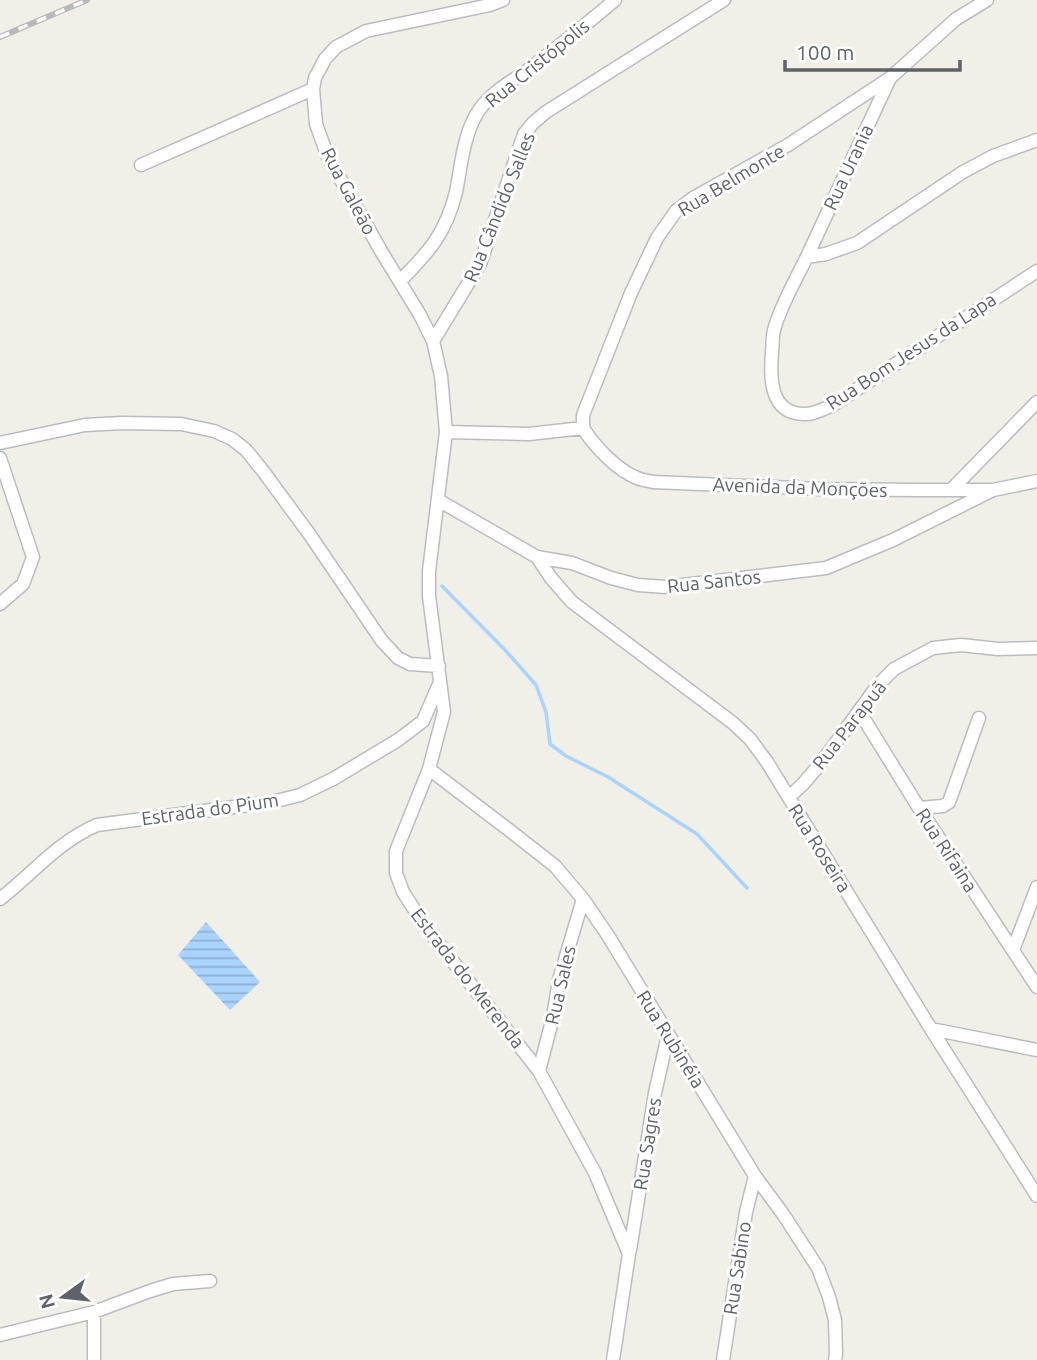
<svg xmlns="http://www.w3.org/2000/svg" width="1037" height="1360" font-family="Ubuntu,sans-serif">
<style>
.water{fill:url(#water-rules)}
.lines{fill:none;stroke-linecap:round;stroke-linejoin:round}
.stream{stroke:#aad3ff;stroke-width:3.5}
.street-casing{stroke:#babcc1;stroke-width:15}
.street{stroke:#fff;stroke-width:12}
.rail-casing{stroke:#b8b9b9;stroke-width:6}
.rail{stroke:#fff;stroke-width:3.5;stroke-dasharray:10;stroke-linecap:butt}
.labels{text-anchor:middle;dominant-baseline:central;stroke-width:6;stroke-linejoin:round;paint-order:stroke}
.street-label{font-size:19px;fill:#5f6268;stroke:#fff}
</style>
<defs>
<pattern id="water-rules" width="6" height="5" patternUnits="userSpaceOnUse" patternTransform="scale(1.75)"><rect width="6" height="5" fill="#aad3ff"/><path d="M0 2.5h6" fill="none" stroke="#8eafd2"/></pattern>
</defs>
<rect width="100%" height="100%" fill="#f1f0e8"/>
<!-- water -->
<path class="water" d="M 206,922 L 260,982 L 230,1010 L 178,955 Z"/>
<g class="lines">
<!-- stream -->
<path class="stream" d="M 442,586 L 506,651 L 536,685 L 546,712 L 550,744 L 566,756 L 608,777 L 697,834 L 747,888"/>
<defs>
<path id="street" d="M 503,0 L 490,5 L 366,31 L 336,47 L 325,59 L 315,78 L 313,89 L 316,124 L 328,157 L 381,251 L 420,315 L 433,341 L 441,376 L 446,432 L 429,571 L 429,596 L 444,712 L 429,769 L 396,851 L 396,873 L 403,892 L 425,926 L 539,1071 L 595,1173 L 629,1254 L 613,1360
M 890,78 C 864,134 838,191 811,248 C 799,275 782,301 774,330 C 772,337 773,345 772,352 C 770,376 769,413 803,414 C 813,415 823,409 833,405 L 1037,271
M 141,165 L 313,89
M 807,257 L 826,254 L 857,243 L 963,172 L 993,156 L 1037,140
M 400,281 C 429,252 446,233 456,192 C 461,167 463,138 476,115 C 490,91 515,80 536,64 C 563,43 589,22 615,0
M 433,341 L 480,264 L 524,134 L 533,123 L 546,112 L 724,0
M 583,428 L 583,415 L 587,405 L 631,293 L 657,238 L 676,211 L 693,198 L 788,145 L 890,78 L 956,19 L 987,0
M 583,428 C 594,446 617,470 637,478 C 642,480 648,481 654,482 L 820,489 L 916,490 L 993,490 L 1037,481
M 446,432 L 529,434 L 583,428
M 0,443 L 85,425 L 122,423 L 181,424 L 214,431 L 232,439 L 246,450 L 263,471 L 310,535 L 382,641 L 398,658 L 410,664 L 439,666
M 0,458 L 33,557 L 23,584 L 0,604
M 952,489 L 1037,402
M 438,500 L 537,557 L 572,563 L 611,578 L 638,585 L 666,587 L 826,568 L 893,540 L 993,490
M 537,557 L 551,578 L 572,602 L 733,723 L 750,739 L 767,762 L 931,1029 L 1037,1196
M 859,711 L 919,808 L 1037,987
M 429,769 L 509,830 L 555,866 L 583,899 L 607,934 L 755,1176 L 783,1214 L 818,1268 L 829,1297 L 835,1320 L 836,1354 L 835,1360
M 789,797 L 803,784 L 821,763 L 878,685 L 894,669 L 933,648 L 961,645 L 998,649 L 1037,648
M 919,808 L 943,806 L 949,802 L 979,718
M 0,899 C 32,874 59,841 97,825 L 272,802 L 300,795 L 333,779 L 398,740 L 423,721 L 440,682
M 1013,950 L 1037,887
M 931,1029 L 1037,1050
M 539,1071 L 553,1017 L 559,980 L 583,899
M 630,1250 L 655,1093 L 668,1035
M 94,1312 L 94,1360
M 0,1335 L 94,1312 L 150,1291 L 173,1284 L 210,1281
M 723,1360 L 746,1212 L 755,1176"/>
</defs>
<!-- street casing -->
<use href="#street" class="street-casing"/>
<!-- street -->
<use href="#street" class="street"/>
<defs>
<path id="rail" d="M 0,37 L 87,0"/>
</defs>
<!-- rail casing -->
<use href="#rail" class="rail-casing"/>
<!-- rail -->
<use href="#rail" class="rail"/>
</g>
<g class="labels">
<!-- street labels -->
<g class="street-label">
<text transform="translate(537 63) rotate(-39)">Rua Cristópolis</text>
<text transform="translate(848 167) rotate(-65)">Rua Urania</text>
<text transform="translate(731 180) rotate(-31)">Rua Belmonte</text>
<text transform="translate(349 191) rotate(62)">Rua Galeão</text>
<text transform="translate(499 207) rotate(-68)">Rua Cândido Salles</text>
<text transform="translate(911 351) rotate(-33)">Rua Bom Jesus da Lapa</text>
<text transform="translate(800 487) rotate(2)">Avenida da Monções</text>
<text transform="translate(714 581) rotate(-6)">Rua Santos</text>
<text transform="translate(849 725) rotate(-52)">Rua Parapuã</text>
<text transform="translate(210 809) rotate(-8)">Estrada do Pium</text>
<text transform="translate(820 848) rotate(58)">Rua Roseira</text>
<text transform="translate(947 850) rotate(57)">Rua Rifaina</text>
<text transform="translate(468 978) rotate(52)">Estrada do Merenda</text>
<text transform="translate(560 985) rotate(-77)">Rua Sales</text>
<text transform="translate(671 1039) rotate(58)">Rua Rubinéia</text>
<text transform="translate(647 1144) rotate(-81)">Rua Sagres</text>
<text transform="translate(737 1268) rotate(-81)">Rua Sabino</text>
</g>
</g>
<!-- north arrow -->
<g transform="translate(63 1297) rotate(255)" stroke="#ffffff" stroke-width="5" paint-order="stroke">
<path d="M0-5L12 26L0 18L-12 26Z" fill="#5f6268"/>
<text y="-10" font-size="19" font-weight="bold" text-anchor="middle" fill="#5f6268">N</text>
</g>
<!-- scale -->
<path d="M785 60v10h175v-10" fill="none" stroke="#5f6268" stroke-width="3.5"/>
<text x="796" y="60" font-size="21" fill="#5f6268" stroke="#ffffff" stroke-width="5" paint-order="stroke">100 m</text>
</svg>
